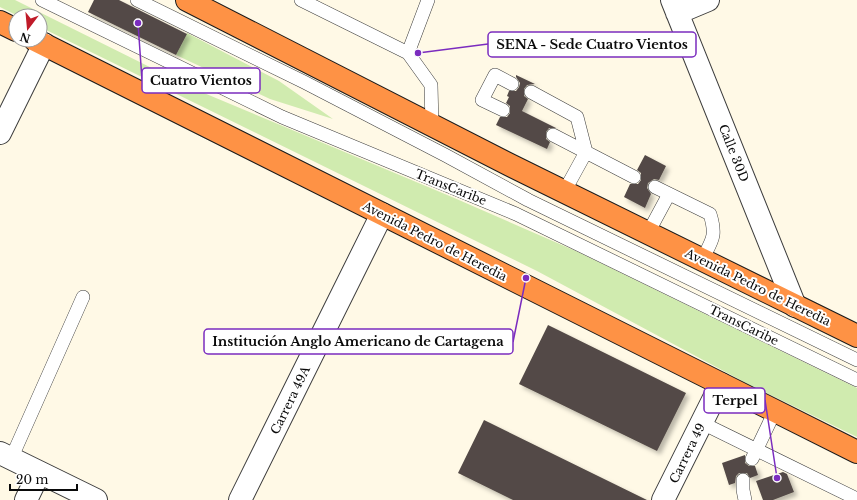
<svg xmlns="http://www.w3.org/2000/svg" width="857" height="500" font-family="'Libre Baskerville',serif">
<style>
.green{fill:#d0ebaf}
.building{fill:#534a46;filter:url(#shadow)}
.lines{fill:none;stroke-linecap:round;stroke-linejoin:round}
.lane-casing{stroke:#3d3d3d;stroke-width:14}
.street-casing{stroke:#3d3d3d;stroke-width:24}
.highway-casing{stroke:#1b1b1b;stroke-width:24}
.lane{stroke:#fff;stroke-width:13}
.street{stroke:#fff;stroke-width:22}
.highway{stroke:#fe9245;stroke-width:22}
.labels{text-anchor:middle;dominant-baseline:central;stroke-width:4;stroke-linejoin:round;paint-order:stroke}
.street-label{font-size:12px;fill:#0a0a0a;stroke:#fff}
.leader{fill:none;stroke:#7b2cbf;stroke-width:1.5}
.callout-dot{fill:#7b2cbf;stroke:#fff;stroke-width:1.5}
.callout{fill:#fff;stroke:#7b2cbf;stroke-width:1.5}
.callout-label{font-size:13px;text-anchor:middle;font-weight:bold;fill:#0a0a0a}
</style>
<defs>
<filter id="shadow"><feDropShadow dx="3.5" dy="3.5" stdDeviation="2" flood-color="#0004"/></filter>
</defs>
<rect width="100%" height="100%" fill="#fff9e6"/>
<!-- green -->
<path class="green" d="M 0,0 L 15,0 L 192,88 L 452,197 L 578,252 L 857,388 L 857,437 L 748,384 L 537,271 L 40,27 L 40,16 L 18,16 L 0,7 Z
M 187,33 L 279,81 L 333,119 L 270,99 L 176,55 Z"/>
<!-- building -->
<path class="building" d="M 94,0 L 119,0 L 187,34 L 176,55 L 88,12 Z
M 516,75 L 535,84 L 527,85 L 524,89 L 524,96 L 528,99 L 522,111 L 556,128 L 549,128 L 546,132 L 546,139 L 550,142 L 547,149 L 496,125 L 500,117 L 507,117 L 510,113 L 510,106 L 506,103 L 509,97 L 507,96 L 509,91 L 516,91 L 519,87 L 520,83 L 516,77 Z
M 645,155 L 666,166 L 659,180 L 654,179 L 648,183 L 647,188 L 651,194 L 645,208 L 624,197 L 630,184 L 638,184 L 641,180 L 641,173 L 637,170 Z
M 548,325 L 686,393 L 657,451 L 519,384 Z
M 484,420 L 647,500 L 513,500 L 458,473 Z
M 745,455 L 745,463 L 749,466 L 755,466 L 758,475 L 750,478 L 747,473 L 739,473 L 736,476 L 735,483 L 729,485 L 722,463 Z
M 783,472 L 787,474 L 794,492 L 773,500 L 763,500 L 756,481 Z"/>
<g class="lines">
<defs>
<path id="lane" d="M 42,0 L 282,117 L 516,214 L 857,380
M 137,0 L 304,82 L 445,155 L 528,200 L 857,360
M 301,0 L 408,53 L 431,85 L 432,125
M 408,53 L 428,0
M 531,92 L 577,117 L 586,152 L 564,192
M 503,110 L 482,100 L 495,75 L 512,84
M 553,135 L 634,177
M 655,187 L 710,214 C 717,237 712,240 702,260
M 648,233 L 669,194
M 702,423 L 857,499
M 11,459 L 83,297
M 752,459 L 775,411
M 743,480 L 743,490 L 745,500"/>
<path id="street" d="M 672,0 L 795,306
M 677,13 L 708,0
M 0,133 L 44,44
M 0,453 L 96,500
M 26,500 L 39,473
M 240,500 L 382,214
M 663,500 L 721,384"/>
<path id="highway" d="M 187,0 L 510,165 L 857,336
M 0,22 L 16,30
M 35,40 L 857,452"/>
</defs>
<!-- lane casing -->
<use href="#lane" class="lane-casing"/>
<!-- street casing -->
<use href="#street" class="street-casing"/>
<!-- highway casing -->
<use href="#highway" class="highway-casing"/>
<!-- lane -->
<use href="#lane" class="lane"/>
<!-- street -->
<use href="#street" class="street"/>
<!-- highway -->
<use href="#highway" class="highway"/>
</g>
<g class="labels">
<!-- street labels -->
<g class="street-label">
<text transform="translate(734 153) rotate(68)">Calle 30D</text>
<text transform="translate(451 187) rotate(22)">TransCaribe</text>
<text transform="translate(435 241) rotate(27)">Avenida Pedro de Heredia</text>
<text transform="translate(758 287) rotate(26)">Avenida Pedro de Heredia</text>
<text transform="translate(744 325) rotate(26)">TransCaribe</text>
<text transform="translate(290 400) rotate(-64)">Carrera 49A</text>
<text transform="translate(687 453) rotate(-64)">Carrera 49</text>
</g>
</g>
<!-- callouts -->
<path class="leader" d="M418 53L488 44M138 23L142 80M526 278L513 342M777 478L765 400"/>
<g class="callout-dot">
<circle cx="418" cy="53" r="4"/>
<circle cx="138" cy="23" r="4"/>
<circle cx="526" cy="278" r="4"/>
<circle cx="777" cy="478" r="4"/>
</g>
<g class="callout">
<rect x="488" y="32" width="208" height="25" rx="4"/>
<rect x="142" y="68" width="118" height="25" rx="4"/>
<rect x="204" y="329" width="309" height="25" rx="4"/>
<rect x="704" y="388" width="61" height="25" rx="4"/>
</g>
<g class="callout-label">
<text x="592" y="49">SENA - Sede Cuatro Vientos</text>
<text x="201" y="85">Cuatro Vientos</text>
<text x="358" y="346">Institución Anglo Americano de Cartagena</text>
<text x="735" y="405">Terpel</text>
</g>
<!-- north arrow -->
<g transform="translate(28 28) rotate(196)"><circle r="19" fill="#ffffff" stroke="#9d9d9d"/>
<path d="M0-3L7 15L0 10L-7 15Z" fill="#c01b29"/>
<text y="-6" font-size="11" font-weight="bold" text-anchor="middle" fill="#0a0a0a">N</text>
</g>
<!-- scale -->
<path d="M10 484v6h67v-6" fill="none" stroke="#0a0a0a" stroke-width="2"/>
<text x="16" y="484" font-size="12" fill="#0a0a0a" stroke="#ffffff" stroke-width="3" paint-order="stroke">20 m</text>
</svg>
